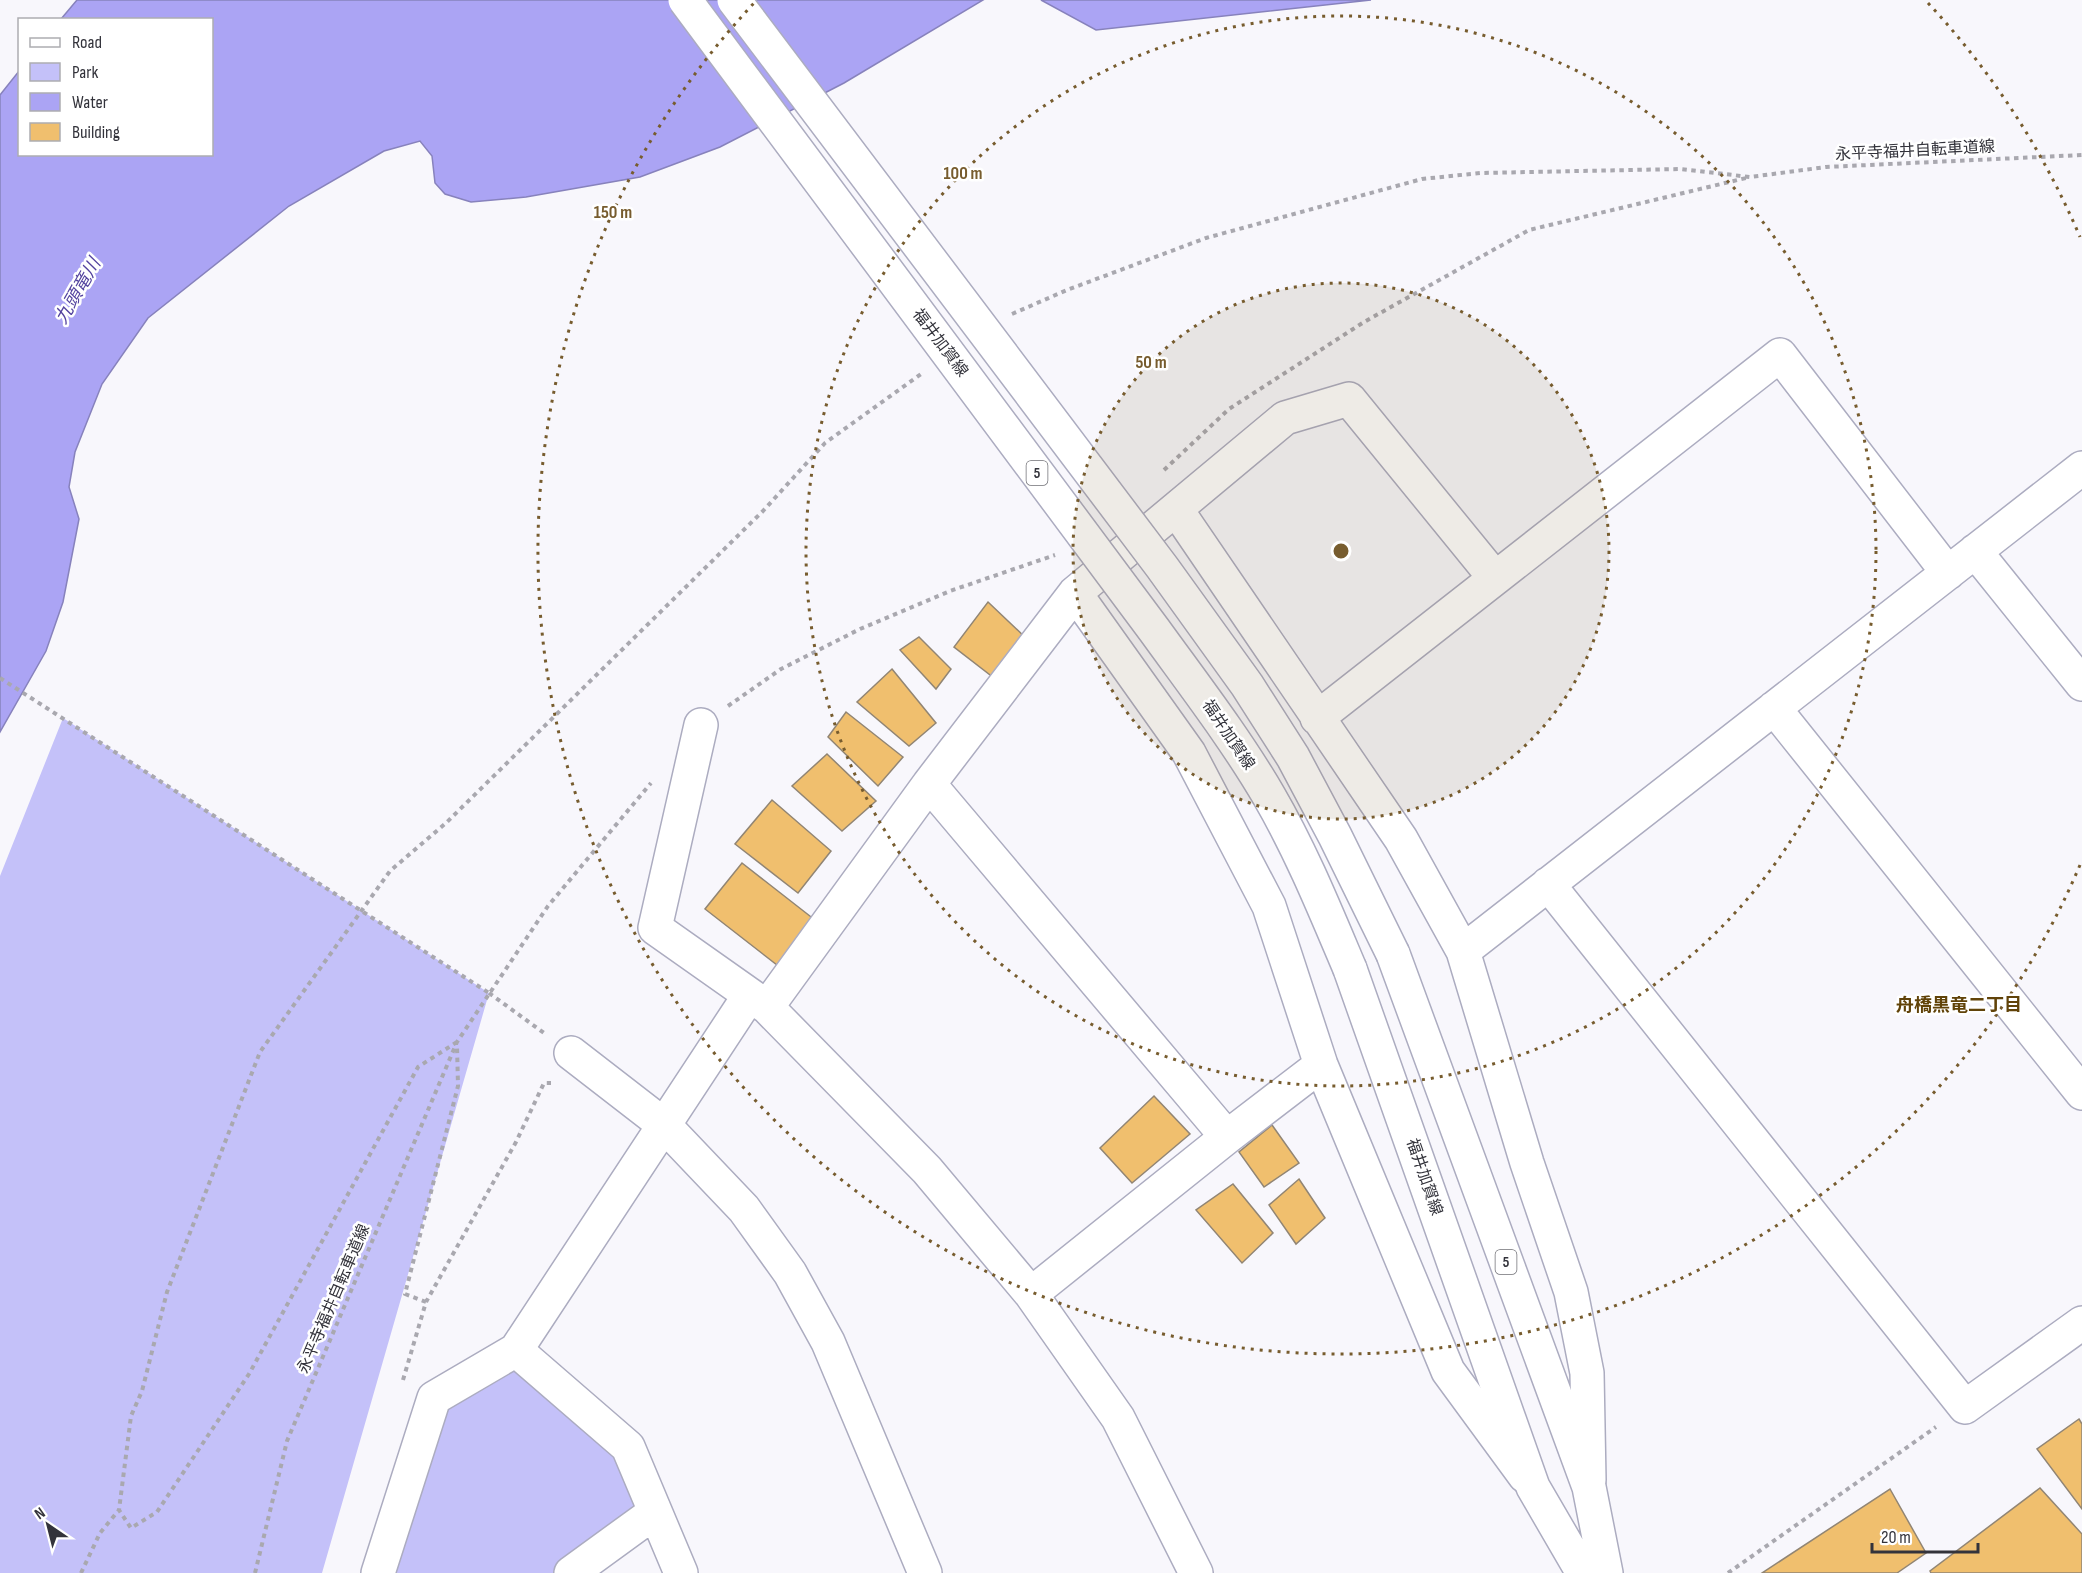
<svg xmlns="http://www.w3.org/2000/svg" width="2082" height="1573" font-family="'Sofia Sans Condensed','Noto Sans JP',sans-serif">
<style>
.green{fill:#c4c1f9}
.water{fill:#aba4f4;stroke:#8782bc;stroke-width:1.5}
.building{fill:#f0bf6e;stroke:#918574;stroke-width:1.5}
.lines{fill:none;stroke-linecap:round;stroke-linejoin:round}
.street-casing{stroke:#acacc0;stroke-width:36}
.primary-casing{stroke:#acacc0;stroke-width:36}
.path{stroke:#a9a8af;stroke-width:4;stroke-dasharray:4.5 4.5;stroke-linecap:butt}
.street{stroke:#fff;stroke-width:33}
.primary{stroke:#fff;stroke-width:33}
.primary-bridge-casing{stroke:#acacc0;stroke-width:36;stroke-linecap:butt}
.path-bridge{stroke:#a9a8af;stroke-width:4;stroke-dasharray:4.5 4.5;stroke-linecap:butt}
.primary-bridge{stroke:#fff;stroke-width:33}
.ring{fill:none;stroke:#775c2e;stroke-width:3;stroke-dasharray:3 6}
.labels{text-anchor:middle;dominant-baseline:central;stroke-width:5;stroke-linejoin:round;paint-order:stroke}
.shield{fill:#fff;stroke:#707076;stroke-width:1.5}
.shield-label{font-size:15px;font-weight:bold;fill:#33333b}
.street-label{font-size:16px;fill:#33333b;stroke:#fff}
.water-label{font-size:18px;font-style:italic;fill:#52429e;stroke:#fff}
.neighbourhood-label{font-size:18px;font-weight:bold;fill:#614309;stroke:#fff}
.centre{fill:#775c2e;stroke:#fff;stroke-width:3}
.ring-label{font-size:18px;text-anchor:middle;font-weight:bold;fill:#775c2e;stroke:#fff;stroke-width:5;stroke-linejoin:round;paint-order:stroke}
</style>
<rect width="100%" height="100%" fill="#f8f7fc"/>
<!-- green -->
<path class="green" d="M 63,718 L 489,993 L 322,1573 L 0,1573 L 0,876 Z
M 516,1350 L 628,1447 L 655,1512 L 565,1573 L 382,1573 L 442,1403 Z"/>
<!-- water -->
<path class="water" d="M 77,0 L 983,0 L 844,83 L 720,147 L 640,177 L 526,197 L 471,202 L 445,194 L 435,183 L 432,156 L 420,141 L 384,151 L 289,206 L 148,318 L 102,384 L 75,452 L 69,487 L 79,519 L 63,602 L 46,651 L 0,732 L 0,95 L 19,71 L 20,154 L 212,154 L 212,20 L 61,19 Z
M 1041,0 L 1371,0 L 1096,30 Z"/>
<!-- building -->
<path class="building" d="M 988,602 L 1027,639 L 994,678 L 954,647 Z
M 919,637 L 951,669 L 936,689 L 900,650 Z
M 892,669 L 936,723 L 909,746 L 857,702 Z
M 846,712 L 903,757 L 878,786 L 828,737 Z
M 827,754 L 876,801 L 842,831 L 792,786 Z
M 772,800 L 831,851 L 798,893 L 735,844 Z
M 742,863 L 815,920 L 777,965 L 705,909 Z
M 1154,1096 L 1190,1134 L 1132,1183 L 1100,1148 Z
M 1272,1125 L 1299,1163 L 1264,1187 L 1239,1152 Z
M 1299,1179 L 1325,1218 L 1296,1244 L 1269,1205 Z
M 1233,1184 L 1273,1233 L 1242,1263 L 1196,1210 Z
M 2079,1419 L 2082,1424 L 2082,1509 L 2037,1449 Z
M 2040,1488 L 2082,1534 L 2082,1573 L 1931,1573 L 1930,1571 Z
M 1890,1489 L 1926,1553 L 1897,1573 L 1762,1573 Z"/>
<g class="lines">
<defs>
<path id="street" d="M 1176,509 L 1401,839 L 1463,951 L 1527,1163 L 1571,1292 L 1587,1373 L 1589,1480
M 1975,551 L 2082,684
M 1075,593 L 1189,753 L 1269,906 L 1321,1065 L 1448,1371 L 1525,1476
M 1774,708 L 2082,1093
M 1317,718 L 1780,355 L 1948,573
M 701,725 L 655,928 L 767,1007 L 927,1170 L 1031,1294 L 1118,1418 L 1196,1573
M 929,784 L 1227,1137
M 1548,884 L 1965,1407 L 2082,1323
M 1463,951 L 2082,468
M 767,1007 L 929,784 L 1075,593 L 1285,418 L 1349,399 L 1495,578
M 571,1053 L 664,1125 L 744,1209 L 790,1273 L 828,1342 L 925,1573
M 1031,1294 L 1227,1137 L 1321,1065
M 516,1350 L 628,1447 L 681,1573
M 378,1573 L 434,1398 L 516,1350 L 749,996
M 571,1573 L 655,1512"/>
<path id="primary" d="M 1393,954 L 1589,1487 L 1606,1573
M 1350,969 L 1533,1487 L 1583,1573"/>
</defs>
<!-- street casing -->
<use href="#street" class="street-casing"/>
<!-- primary casing -->
<use href="#primary" class="primary-casing"/>
<!-- path -->
<path class="path" d="M 1012,314 L 1067,290 L 1206,238 L 1422,179 L 1480,173 L 1681,169 L 1750,177 L 1826,167 L 2082,155
M 1164,470 L 1229,409 L 1364,322 L 1529,230 L 1746,178
M 728,706 L 781,669 L 860,629 L 950,591 L 1055,555
M 489,993 L 544,1033
M 457,1042 L 418,1067 L 249,1374 L 157,1512 L 131,1528 L 119,1510 L 131,1416 L 142,1391 L 167,1292 L 260,1052 L 390,871 L 446,823 L 763,511 L 825,443 L 921,374
M 426,1302 L 405,1294 L 458,1086 L 457,1046
M 403,1380 L 426,1302 L 516,1142 L 544,1083 L 551,1083
M 81,1573 L 100,1533 L 119,1510
M 255,1573 L 287,1441 L 457,1042 L 548,906 L 651,783
M 1728,1573 L 1936,1427"/>
<!-- street -->
<use href="#street" class="street"/>
<!-- primary -->
<use href="#primary" class="primary"/>
<defs>
<path id="primary-bridge" d="M 685,0 L 1155,631 C 1194,685 1235,738 1269,796 C 1301,851 1325,910 1350,969
M 734,0 L 1162,567 L 1247,685 L 1293,757 L 1335,836 L 1393,954"/>
</defs>
<!-- primary-bridge casing -->
<use href="#primary-bridge" class="primary-bridge-casing"/>
<!-- path-bridge -->
<path class="path-bridge" d="M 0,678 L 489,993"/>
<!-- primary-bridge -->
<use href="#primary-bridge" class="primary-bridge"/>
</g>
<!-- distance rings -->
<circle cx="1341" cy="551" r="268" fill="#775c2e" fill-opacity=".12"/>
<g class="ring">
<circle cx="1341" cy="551" r="268"/>
<circle cx="1341" cy="551" r="535"/>
<path d="M2080 865A803 803 0 1 1 754 3M1928 3A803 803 0 0 1 2080 237"/>
</g>
<g class="labels">
<!-- shield labels -->
<g class="shield">
<rect x="1026.5" y="461" width="21" height="24" rx="4.5"/>
<rect x="1495.5" y="1250" width="21" height="24" rx="4.5"/>
</g>
<g class="shield-label">
<text x="1037" y="473">5</text>
<text x="1506" y="1262">5</text>
</g>
<!-- street labels -->
<g class="street-label">
<text transform="translate(1915 151) rotate(-3)">永平寺福井自転車道線</text>
<text transform="translate(940 343) rotate(53)">福井加賀線</text>
<text transform="translate(1228 735) rotate(56)">福井加賀線</text>
<text transform="translate(1424 1177) rotate(71)">福井加賀線</text>
<text transform="translate(334 1299) rotate(-67)">永平寺福井自転車道線</text>
</g>
<!-- water labels -->
<g class="water-label">
<text transform="translate(78 291) rotate(-60)">九頭竜川</text>
</g>
<!-- neighbourhood labels -->
<g class="neighbourhood-label">
<text x="1959" y="1005">舟橋黒竜二丁目</text>
</g>
</g>
<circle cx="1341" cy="551" r="9" class="centre"/>
<g class="ring-label">
<text x="963" y="179">100 m</text>
<text x="613" y="218">150 m</text>
<text x="1151" y="368">50 m</text>
</g>
<!-- legend -->
<rect x="18" y="18" width="195" height="138" fill="#ffffff" stroke="#adadb1" stroke-width="1.5"/>
<rect x="30" y="38" width="30" height="9" fill="#ffffff" stroke="#adadb1" stroke-width="1.5"/>
<text x="72" y="48" font-size="18" fill="#33333b">Road</text>
<rect x="30" y="63" width="30" height="18" fill="#c4c1f9" stroke="#adadb1" stroke-width="1.5"/>
<text x="72" y="78" font-size="18" fill="#33333b">Park</text>
<rect x="30" y="93" width="30" height="18" fill="#aba4f4" stroke="#adadb1" stroke-width="1.5"/>
<text x="72" y="108" font-size="18" fill="#33333b">Water</text>
<rect x="30" y="123" width="30" height="18" fill="#f0bf6e" stroke="#adadb1" stroke-width="1.5"/>
<text x="72" y="138" font-size="18" fill="#33333b">Building</text>
<!-- north arrow -->
<g transform="translate(48 1525) rotate(325)" stroke="#ffffff" stroke-width="4.5" paint-order="stroke">
<path d="M0-4.5L10 22L0 15L-10 22Z" fill="#33333b"/>
<text y="-9" font-size="16" font-weight="bold" text-anchor="middle" fill="#33333b">N</text>
</g>
<!-- scale -->
<path d="M1872 1543v9h106v-9" fill="none" stroke="#33333b" stroke-width="3"/>
<text x="1881" y="1543" font-size="18" fill="#33333b" stroke="#ffffff" stroke-width="4.5" paint-order="stroke">20 m</text>
</svg>
